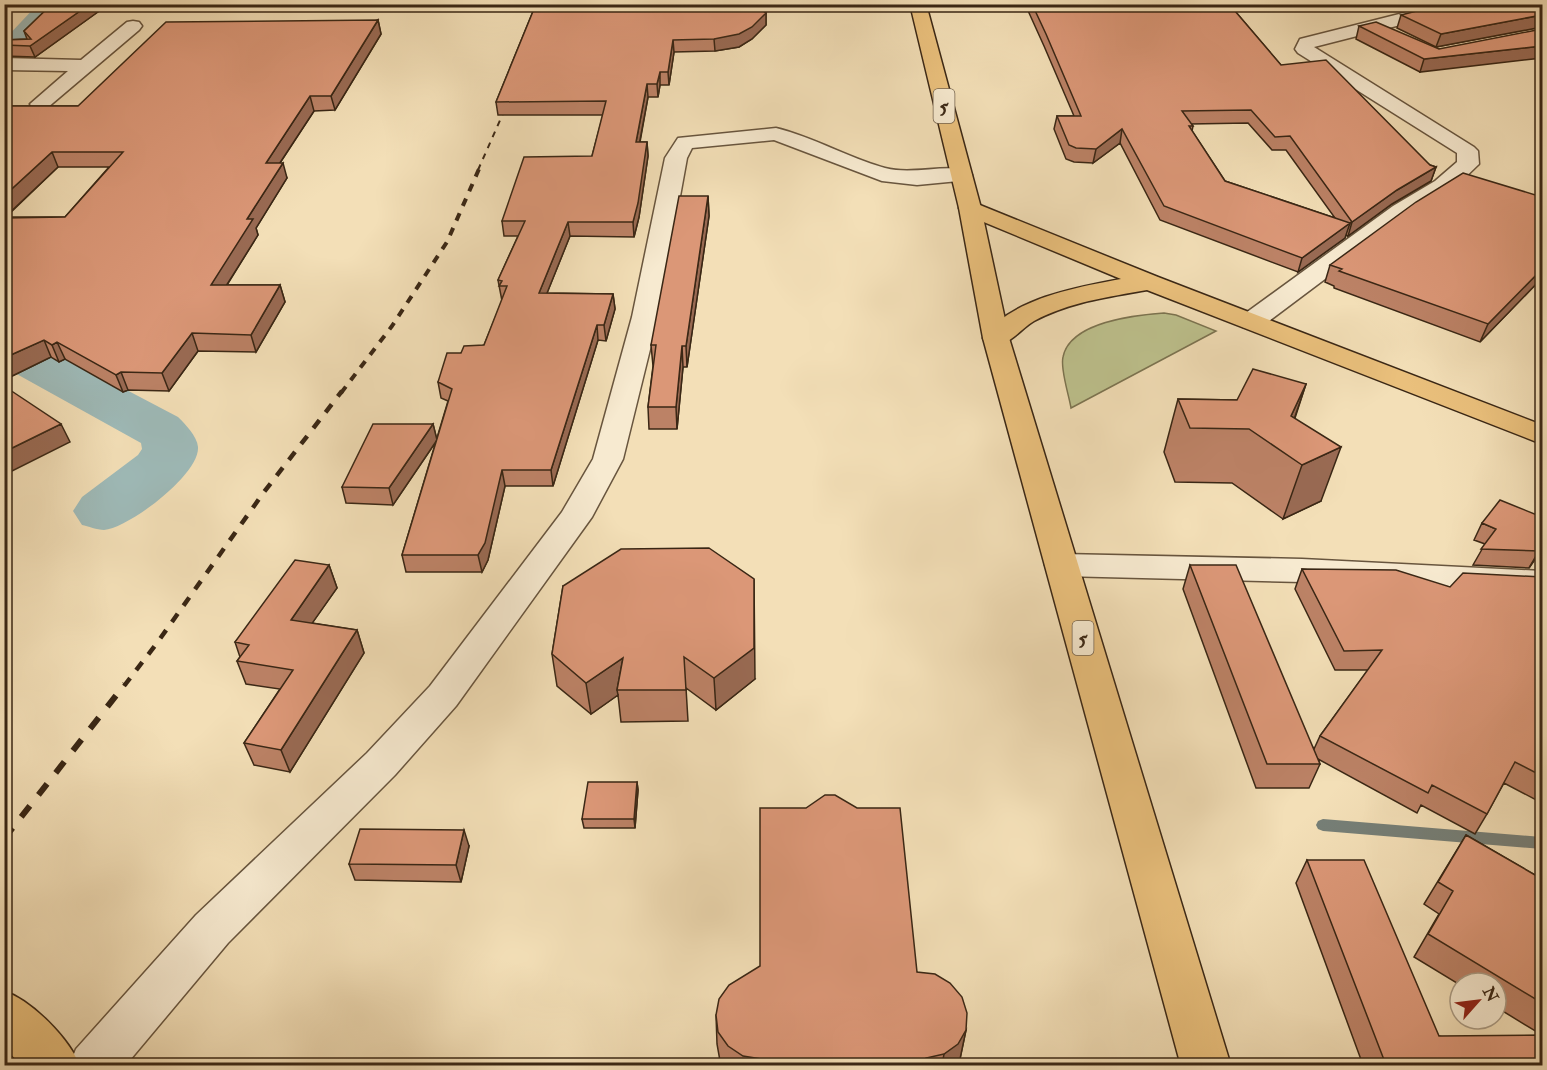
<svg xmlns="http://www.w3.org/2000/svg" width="1547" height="1070" font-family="'IM FELL Double Pica',serif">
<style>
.green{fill:#bdc18d;stroke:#7c7451;stroke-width:1.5}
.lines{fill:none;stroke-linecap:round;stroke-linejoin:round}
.stream{fill:#767f77;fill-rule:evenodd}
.river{fill:#9ebab8;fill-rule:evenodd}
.minor-casing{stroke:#68553e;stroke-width:3}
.major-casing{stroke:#3a2715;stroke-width:3}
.highway-casing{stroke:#3a2715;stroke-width:3}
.minor{fill:#f7ead0;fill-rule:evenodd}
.major{fill:#eac07c;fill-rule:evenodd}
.highway{fill:#eac07c;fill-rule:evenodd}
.rail-far3{stroke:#3a2715;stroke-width:2;stroke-dasharray:6 6;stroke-linecap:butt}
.rail-far2{stroke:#3a2715;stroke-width:4;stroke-dasharray:8 8;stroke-linecap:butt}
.rail-far1{stroke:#3a2715;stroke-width:4.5;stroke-dasharray:10 10;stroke-linecap:butt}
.rail{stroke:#3a2715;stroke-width:6;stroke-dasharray:14 14;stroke-linecap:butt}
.wall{fill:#bc8266;stroke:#3a2715;stroke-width:1.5;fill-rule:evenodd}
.shaded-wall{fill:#996a53;stroke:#3a2715;stroke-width:1.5}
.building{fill:#db9777;stroke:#3a2715;stroke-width:1.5}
.labels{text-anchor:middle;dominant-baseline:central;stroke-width:4.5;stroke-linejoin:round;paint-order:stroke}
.shield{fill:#f7ead0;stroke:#73624d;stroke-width:1.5}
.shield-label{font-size:20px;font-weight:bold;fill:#3a2715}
</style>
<rect width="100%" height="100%" fill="#f3dfb7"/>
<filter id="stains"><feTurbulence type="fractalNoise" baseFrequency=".00333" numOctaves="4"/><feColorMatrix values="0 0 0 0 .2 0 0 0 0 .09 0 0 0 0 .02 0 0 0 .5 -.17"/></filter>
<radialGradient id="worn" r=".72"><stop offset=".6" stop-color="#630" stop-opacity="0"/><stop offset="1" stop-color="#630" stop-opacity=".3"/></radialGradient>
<!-- green -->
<path class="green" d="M 1164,313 L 1176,315 L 1216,331 L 1071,408 C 1069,395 1060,369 1063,357 C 1070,322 1136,315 1164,313 Z"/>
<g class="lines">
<!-- stream -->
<path class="stream" d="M 1323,819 L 1542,837 L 1542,849 L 1323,831 L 1318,829 L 1316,825 L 1318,821 Z"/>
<!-- river -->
<path class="river" d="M 38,4 L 71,4 L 23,60 L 16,65 L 4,68 L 4,40 Z
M 4,331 L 22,335 L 178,417 C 185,424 197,436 198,447 C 200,474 129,528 104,530 C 97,530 88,526 82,525 L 73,511 L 82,497 L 138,455 L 142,449 L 141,443 L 4,367 Z"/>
<defs>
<path id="minor" d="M 1439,4 L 1469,4 L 1467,8 L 1314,47 L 1474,147 L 1478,151 L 1479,164 L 1451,191 L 1409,216 L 1261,327 L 1252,329 L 1243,327 L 1239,321 L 1243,315 L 1393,206 L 1435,181 L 1457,162 L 1457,153 L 1298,53 L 1295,49 L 1300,39 Z
M 133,21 L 139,22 L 142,26 L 139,30 L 47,108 L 33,108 L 30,104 L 68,71 L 4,70 L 4,58 L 81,60 L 127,22 Z
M 776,128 C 814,137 848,158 885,168 C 913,175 942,164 969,170 L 972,175 L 969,180 L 917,185 L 882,181 L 774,140 L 692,148 L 687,158 L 658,317 L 623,459 L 592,517 L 456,706 L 395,775 L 228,943 L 125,1066 L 69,1066 L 76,1049 L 196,915 L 367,753 L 430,686 L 562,512 L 593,459 L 632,317 L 665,158 L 678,138 Z
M 1062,554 L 1302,559 L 1542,571 L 1542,595 L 1302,582 L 1062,576 L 1050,573 L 1045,565 L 1050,557 Z"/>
<path id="major" d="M 970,201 L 1158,277 L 1542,425 L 1542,444 L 1147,290 C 1108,297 1069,302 1034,321 C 1017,331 1009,349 986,344 L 983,338 C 1010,299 1077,287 1121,279 L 962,213 L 959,208 L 962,203 Z"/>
<path id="highway" d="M 910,4 L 926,4 L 981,208 L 1009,338 L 1231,1066 L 1181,1066 L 983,338 L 959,208 Z
M 4,991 C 32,1001 69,1038 80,1066 L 22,1066 L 4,1047 Z"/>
</defs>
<!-- minor casing -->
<use href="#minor" class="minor-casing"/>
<!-- major casing -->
<use href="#major" class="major-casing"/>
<!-- highway casing -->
<use href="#highway" class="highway-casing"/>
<!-- minor -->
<use href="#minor" class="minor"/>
<!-- major -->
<use href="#major" class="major"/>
<!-- highway -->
<use href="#highway" class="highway"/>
<!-- rail-far3 -->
<path class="rail-far3" d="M 478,170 L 509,100"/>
<!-- rail-far2 -->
<path class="rail-far2" d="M 341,393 L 392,326 L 447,242 L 479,169"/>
<!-- rail-far1 -->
<path class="rail-far1" d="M 124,686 L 157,643 L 264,492 L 342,391"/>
<!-- rail -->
<path class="rail" d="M 4,839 L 125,684"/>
</g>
<!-- wall -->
<path class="wall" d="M 52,4 L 147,4 L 143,8 L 102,9 L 35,57 L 4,56 L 4,40 L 27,39 L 24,31 Z
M 536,4 L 766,13 L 766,25 L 752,39 L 739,47 L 715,51 L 674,52 L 669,85 L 660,85 L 658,97 L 648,97 L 640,142 L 647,142 L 648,156 L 639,217 L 634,237 L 570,236 L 547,293 L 613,294 L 615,309 L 606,341 L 598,340 L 553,486 L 505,486 L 488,560 L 482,572 L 406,572 L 402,555 L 448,401 L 441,398 L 438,382 L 461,353 L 484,345 L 502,301 L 498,280 L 518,236 L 504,236 L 502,221 L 592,156 L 603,115 L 498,115 L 496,102 Z
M 1025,4 L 1229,4 L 1281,65 L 1430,165 L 1436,167 L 1431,181 L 1392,204 L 1348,236 L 1346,235 L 1345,238 L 1298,272 L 1160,220 L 1120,143 L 1093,163 L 1074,162 L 1066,159 L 1054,129 L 1057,116 L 1074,116 L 1044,46 ZM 1248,123 L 1272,150 L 1286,150 L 1335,218 L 1225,181 L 1192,131 L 1193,126 L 1191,124 Z
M 1542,4 L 1542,28 L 1542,27 L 1436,47 L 1397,28 L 1401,15 Z
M 378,20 L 381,34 L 335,110 L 314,111 L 280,163 L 287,178 L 256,228 L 258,235 L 227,285 L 280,285 L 285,302 L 256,352 L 198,351 L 169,391 L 128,390 L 123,392 L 65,359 L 59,362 L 51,357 L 4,380 L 4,106 L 78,106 ZM 58,167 L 109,167 L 65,217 L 6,217 Z
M 1359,26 L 1439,49 L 1420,72 L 1356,39 Z
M 708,196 L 709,216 L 687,367 L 683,367 L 677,429 L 649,429 L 648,407 L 653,366 L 651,345 Z
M 1330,265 L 1542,278 L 1480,342 L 1334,288 L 1334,286 L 1325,282 Z
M 1306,384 L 1295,418 L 1321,501 L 1283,519 L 1232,483 L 1175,482 L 1164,452 L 1178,399 L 1237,400 Z
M 433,424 L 437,440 L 393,505 L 346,503 L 342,487 Z
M 1482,523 L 1542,549 L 1529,568 L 1473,565 L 1485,544 L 1474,540 Z
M 329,565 L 337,588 L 312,623 L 357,630 L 364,653 L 290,772 L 254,765 L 244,743 L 280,689 L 246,684 L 237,661 L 240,657 L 235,642 Z
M 1190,565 L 1314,749 L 1320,736 L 1368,670 L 1335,670 L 1295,589 L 1302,569 L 1450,587 L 1542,577 L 1542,803 L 1504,783 L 1487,814 L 1475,834 L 1421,805 L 1417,813 L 1318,759 L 1320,764 L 1309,788 L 1256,788 L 1183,589 Z
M 563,586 L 755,679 L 716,710 L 686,688 L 688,721 L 621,722 L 618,695 L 591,714 L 557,686 L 552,654 Z
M 637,782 L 638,790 L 635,828 L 584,828 L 582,819 Z
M 1466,835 L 1542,879 L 1542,1035 L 1496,1007 L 1496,983 L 1460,983 L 1460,985 L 1414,957 L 1439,914 L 1424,904 Z
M 469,846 L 461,882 L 355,880 L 349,864 Z
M 1307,860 L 1439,1036 L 1542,1065 L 1363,1065 L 1296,883 Z
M 917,972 L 966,1030 L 960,1059 L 956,1065 L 723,1065 L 720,1061 L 717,1044 L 716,1015 Z"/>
<!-- shaded-wall -->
<path class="shaded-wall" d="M 90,4 L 101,4 L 102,9 L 35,57 L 30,46 Z
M 766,13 L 766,25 L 752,39 L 739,47 L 715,51 L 714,39 Z
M 1542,15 L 1542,27 L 1436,47 L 1441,34 Z
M 378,20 L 381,34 L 335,110 L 331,96 Z
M 673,40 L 674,52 L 669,85 L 668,72 Z
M 1542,46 L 1542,58 L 1420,72 L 1424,59 Z
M 4,65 L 7,72 L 4,74 Z
M 660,72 L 660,85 L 658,97 L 657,84 Z
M 647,84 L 648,97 L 637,156 L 636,142 Z
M 310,96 L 314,111 L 270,178 L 266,163 Z
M 1122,129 L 1120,143 L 1093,163 L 1096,149 Z
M 647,142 L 648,156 L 639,217 L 634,237 L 633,222 Z
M 52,152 L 58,167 L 4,218 L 4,196 Z
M 283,163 L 287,178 L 256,228 L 258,235 L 216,302 L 211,285 L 247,219 Z
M 1436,167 L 1431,181 L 1392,204 L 1348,236 L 1352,222 L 1397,190 Z
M 708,196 L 709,216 L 687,367 L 686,346 Z
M 568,222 L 570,236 L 541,308 L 539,293 Z
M 1350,223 L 1345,238 L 1298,272 L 1302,258 Z
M 1542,269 L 1542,278 L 1480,342 L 1488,324 Z
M 280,285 L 285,302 L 256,352 L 251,335 Z
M 613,294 L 615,309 L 606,341 L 604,325 Z
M 597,325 L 598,340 L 553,486 L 551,470 Z
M 192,333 L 198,351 L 169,391 L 162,373 Z
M 44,340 L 51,357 L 4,380 L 4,358 Z
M 57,342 L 65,359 L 59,362 L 52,345 Z
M 682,346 L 683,367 L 677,429 L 676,407 Z
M 121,372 L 128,390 L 123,392 L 116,375 Z
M 1306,384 L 1288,437 L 1291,416 Z
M 61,424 L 70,442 L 4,475 L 4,452 Z
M 433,424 L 437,440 L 393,505 L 389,488 Z
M 1341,447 L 1321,501 L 1283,519 L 1302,465 Z
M 502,470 L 505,486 L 488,560 L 482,572 L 478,555 Z
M 1542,546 L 1542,549 L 1529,568 L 1539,551 Z
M 329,565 L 337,588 L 299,642 L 291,620 Z
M 754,579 L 755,679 L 716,710 L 714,678 Z
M 357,630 L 364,653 L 290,772 L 281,750 Z
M 623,658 L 617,690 L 618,695 L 591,714 L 586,683 Z
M 637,782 L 638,790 L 635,828 L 634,819 Z
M 464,830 L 469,846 L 461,882 L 456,865 Z
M 966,1030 L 960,1059 L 956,1065 L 942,1065 L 944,1054 Z"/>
<!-- building -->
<path class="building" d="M 52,4 L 90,4 L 30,46 L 4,45 L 4,40 L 31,39 L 24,31 Z
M 536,4 L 753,4 L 766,13 L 752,27 L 739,34 L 714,39 L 673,40 L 668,72 L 660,72 L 657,84 L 647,84 L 636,142 L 647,142 L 638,203 L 633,222 L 568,222 L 539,293 L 613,294 L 604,325 L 597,325 L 551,470 L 502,470 L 485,543 L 478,555 L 402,555 L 452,389 L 438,382 L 447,353 L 461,353 L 464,346 L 484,345 L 507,286 L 499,286 L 502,281 L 498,280 L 525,221 L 502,221 L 524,157 L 592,156 L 606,101 L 496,102 Z
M 1032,4 L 1229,4 L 1281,65 L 1326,60 L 1430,165 L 1436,167 L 1397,190 L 1352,222 L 1290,136 L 1275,137 L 1251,110 L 1182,111 L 1193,126 L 1189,126 L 1225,181 L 1350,223 L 1302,258 L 1164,206 L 1122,129 L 1096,149 L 1076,148 L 1069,145 L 1057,116 L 1081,116 L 1046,34 Z
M 1444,4 L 1542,4 L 1542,15 L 1441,34 L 1401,15 Z
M 378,20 L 331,96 L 310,96 L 266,163 L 283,163 L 247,219 L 253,219 L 211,285 L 280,285 L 251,335 L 192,333 L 162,373 L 121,372 L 116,375 L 57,342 L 52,345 L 44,340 L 4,358 L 4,218 L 65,217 L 123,152 L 52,152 L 4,196 L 4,106 L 78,106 L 166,22 Z
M 1376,22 L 1439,49 L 1542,29 L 1542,46 L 1424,59 L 1359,26 Z
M 1463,173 L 1542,197 L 1542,269 L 1488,324 L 1339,271 L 1342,269 L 1330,265 L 1416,202 Z
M 679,196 L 708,196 L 686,346 L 682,346 L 676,407 L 648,407 L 656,345 L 651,345 Z
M 1253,369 L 1306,384 L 1291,416 L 1341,447 L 1302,465 L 1249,429 L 1190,428 L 1178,399 L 1237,400 Z
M 4,386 L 61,424 L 4,452 Z
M 373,424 L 433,424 L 389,488 L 342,487 Z
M 1500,500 L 1542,517 L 1542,546 L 1539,551 L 1481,549 L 1496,529 L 1482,523 Z
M 709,548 L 754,579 L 754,648 L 714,678 L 684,657 L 686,690 L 617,690 L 623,658 L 586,683 L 552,654 L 563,586 L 621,549 Z
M 295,560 L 329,565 L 291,620 L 357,630 L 281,750 L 244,743 L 293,670 L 237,661 L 249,645 L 235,642 Z
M 1190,565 L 1236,565 L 1320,764 L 1267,764 Z
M 1302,569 L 1396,570 L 1450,587 L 1463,573 L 1542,577 L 1542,776 L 1515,762 L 1487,814 L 1432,785 L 1428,793 L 1320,736 L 1382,650 L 1344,651 Z
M 588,782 L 637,782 L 634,819 L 582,819 Z
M 825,795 L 835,795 L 857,808 L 900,808 L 917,972 L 935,974 L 950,983 L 962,997 L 967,1013 L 966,1030 L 958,1044 L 944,1054 L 926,1058 L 926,1065 L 762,1065 L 761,1059 L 743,1056 L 728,1046 L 718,1032 L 716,1015 L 719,999 L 729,985 L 760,966 L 760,808 L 806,808 Z
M 360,829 L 464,830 L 456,865 L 349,864 Z
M 1466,835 L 1542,879 L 1542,1003 L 1428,934 L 1453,891 L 1438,882 Z
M 1307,860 L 1364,860 L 1439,1036 L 1542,1035 L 1542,1065 L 1386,1065 Z"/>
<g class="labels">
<!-- shield labels -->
<g class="shield">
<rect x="933.5" y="89" width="21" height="34" rx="4.5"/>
<rect x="1072.5" y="621" width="21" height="34" rx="4.5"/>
</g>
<g class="shield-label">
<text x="944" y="106">5</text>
<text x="1083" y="638">5</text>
</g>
</g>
<!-- margin -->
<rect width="1547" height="1070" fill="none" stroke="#f3dfb7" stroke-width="24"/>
<rect x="6" y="6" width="1535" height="1058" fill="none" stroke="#3a2715" stroke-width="3"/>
<rect x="12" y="12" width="1523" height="1046" fill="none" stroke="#3a2715" stroke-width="1.5"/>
<!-- north arrow -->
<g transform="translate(1478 1001) rotate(62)"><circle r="28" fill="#f7ead0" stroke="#ab9c85" stroke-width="1.5"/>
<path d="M0-4.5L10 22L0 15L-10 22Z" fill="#8f2418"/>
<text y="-9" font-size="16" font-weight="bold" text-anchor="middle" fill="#3a2715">N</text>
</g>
<rect width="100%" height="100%" filter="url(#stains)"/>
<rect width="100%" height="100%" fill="url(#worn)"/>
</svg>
